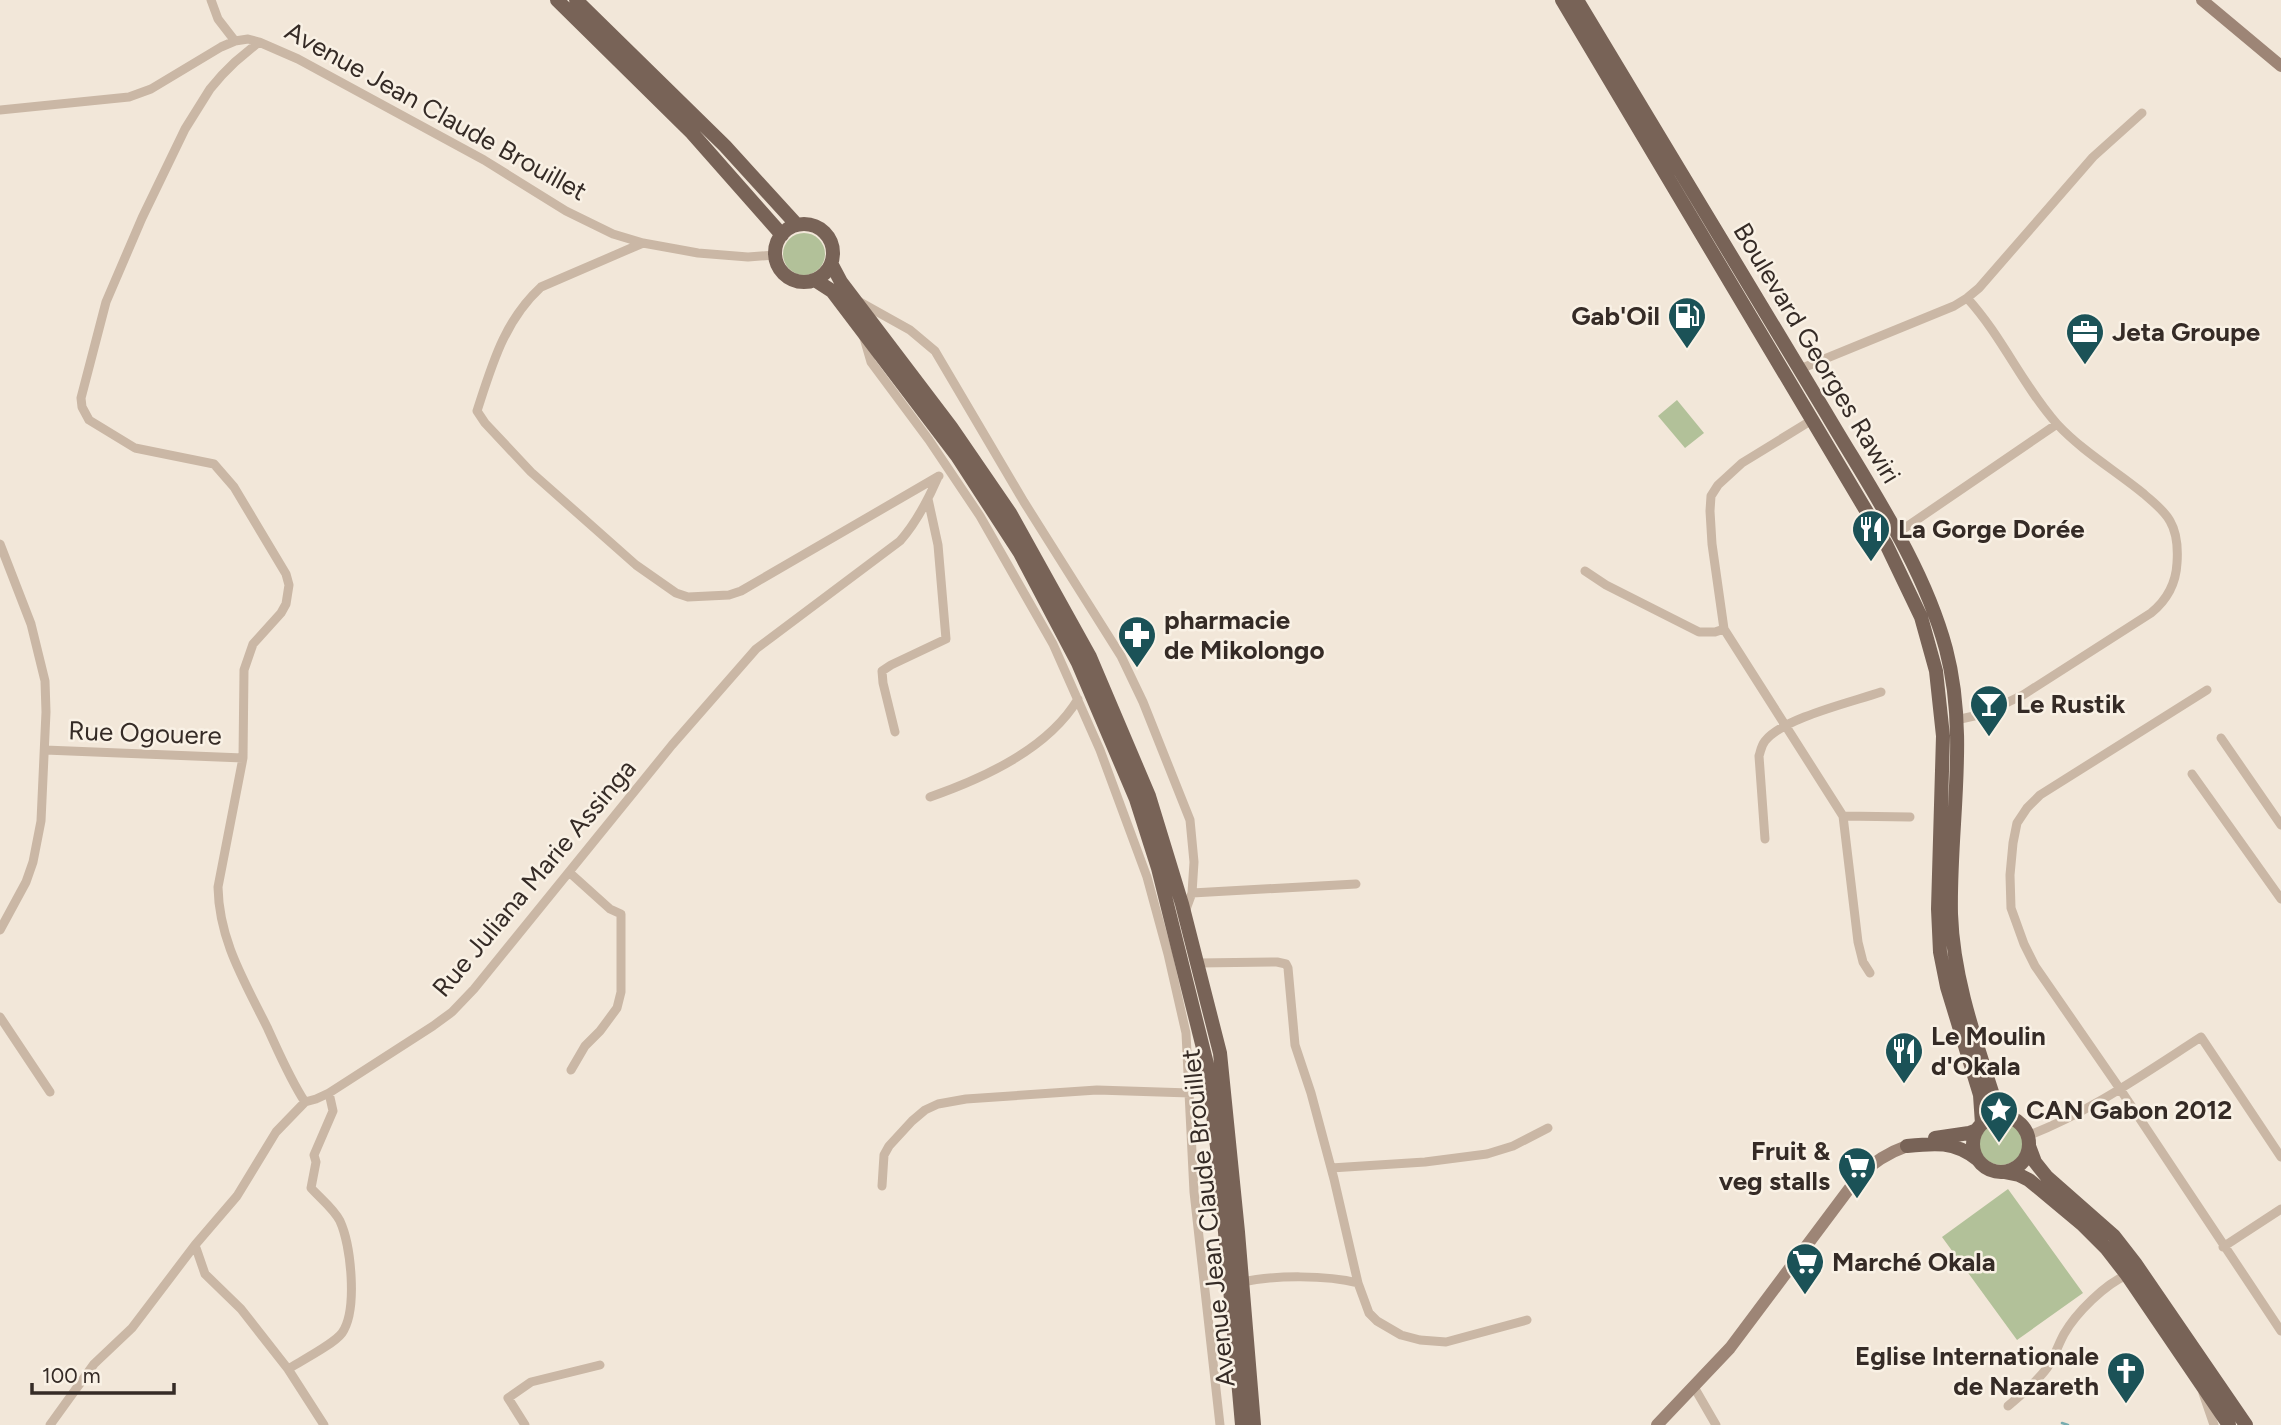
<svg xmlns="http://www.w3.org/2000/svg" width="2281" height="1425" font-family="Figtree,sans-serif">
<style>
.green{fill:#b2c199}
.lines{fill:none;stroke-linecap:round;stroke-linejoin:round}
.stream{stroke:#77acaf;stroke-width:2.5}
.street{stroke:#cab7a5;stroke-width:9}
.secondary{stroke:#9d8576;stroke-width:12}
.primary{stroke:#786357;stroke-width:14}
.labels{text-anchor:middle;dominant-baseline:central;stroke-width:5;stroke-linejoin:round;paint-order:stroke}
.street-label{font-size:26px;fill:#352b26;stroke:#f9f1e5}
.poi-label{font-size:26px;font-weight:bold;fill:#352b26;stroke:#f9f1e5;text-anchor:start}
</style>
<rect width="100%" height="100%" fill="#f2e7d9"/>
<!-- green -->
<path class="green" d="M783 254a21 21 0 1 1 42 0a21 21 0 1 1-42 0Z
M 1677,400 L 1704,433 L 1685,448 L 1658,416 Z
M1979 1143a22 22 0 1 1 44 0a22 22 0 1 1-44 0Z
M 2008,1189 L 2083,1293 L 2017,1340 L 1942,1237 Z"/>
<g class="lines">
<!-- stream -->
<path class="stream" d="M 2062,1423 L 2068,1425"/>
<!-- street -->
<path class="street" d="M 211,0 L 218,19 L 235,41
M 259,42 L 235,62 L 222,75 L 210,89 L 185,129 L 142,218 L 106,302 L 81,398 L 82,407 L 89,420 L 135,448 L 214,464 L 234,487 L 286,574 L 289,585 L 286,604 L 281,613 L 253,644 L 244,670 L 243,758 L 218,887 C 219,941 245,982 268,1029 C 279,1053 290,1079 305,1102
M 0,110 L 129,97 L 151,89 L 221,47 L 235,41 L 248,39 L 259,42 L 298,59 L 484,160 L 566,211 L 613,234 L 643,243 L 698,253 L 748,257 L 775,255
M 643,243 L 541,287 C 504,321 492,365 477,411 L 485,423 L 531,472 L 636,565 L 676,593 L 688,597 L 729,595 L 741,591 L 939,476
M 858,301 L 910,330 L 935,351 L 1024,502 L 1121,656 L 1143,702 L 1190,820 L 1194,862 L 1192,893 L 1185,912
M 864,338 L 871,362 L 929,440 L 980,516 L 1053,644 L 1100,750 L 1147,877 L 1168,954 L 1186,1033 L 1194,1192 L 1220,1425
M 1800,369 L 1954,306 L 1967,298 L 1979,288 L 2093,157 L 2142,113
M 1812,420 L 1742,463 L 1718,485 L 1711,496 L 1710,511 L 1712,544 L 1724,629 L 1843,816 L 1858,942 L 1863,962 L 1870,973
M 1896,534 L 2057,424
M 0,544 L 31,624 L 45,681 L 46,712 L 41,821 L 33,862 L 26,882 L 0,930
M 1585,571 L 1606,585 L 1699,632 L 1715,632 L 1724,629
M 2207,690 L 2040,795 L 2027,808 L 2017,823 L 2013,843 L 2010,875 L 2011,908 L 2024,944 L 2035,966 L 2120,1089 L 2281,1331
M 1956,720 L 1983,714 L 2023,695 L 2151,613 C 2167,600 2176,583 2177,563 C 2178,549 2177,533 2170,521 C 2164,510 2153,502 2144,494 C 2116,471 2082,451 2057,424 C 2023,386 2002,336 1967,298
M 895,732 L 883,683 L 882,671 L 891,665 L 946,639 L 938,545 L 928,499
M 2221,738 L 2281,825
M 45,750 L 243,758
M 2192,774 L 2281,899
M 930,797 C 984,778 1048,749 1078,699
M 1843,816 L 1910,817
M 1765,839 L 1759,756 C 1761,750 1761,746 1765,741 C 1783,718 1852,702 1881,692
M 570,873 L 610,909 L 621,914 L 621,992 L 617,1008 L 600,1031 L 585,1046 L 571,1070
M 1192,893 L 1356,884
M 1198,963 L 1277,962 L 1286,964 L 1288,968 L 1295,1045 L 1311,1093 L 1334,1179 L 1358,1283 L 1369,1313 L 1377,1321 L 1401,1335 L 1420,1340 L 1446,1342 L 1527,1320
M 0,1017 L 50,1092
M 2027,1136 C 2090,1112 2145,1073 2201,1037 L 2281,1157
M 1331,1168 L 1425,1162 L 1487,1154 L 1513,1146 L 1548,1128
M 882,1186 L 884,1155 L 889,1146 L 912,1121 L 925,1110 L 938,1104 L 966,1099 L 1097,1090 L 1190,1093
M 195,1245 L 205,1274 L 241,1309 L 288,1369 L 324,1425
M 2223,1247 L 2281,1209
M 1242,1282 C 1274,1275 1327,1275 1358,1283
M 288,1369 C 301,1361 334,1344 342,1333 C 358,1310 351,1245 340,1221 C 334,1209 320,1198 311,1188 L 316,1162 L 314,1155 L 333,1111 L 329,1093
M 1694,1387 L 1716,1425
M 2203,1393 L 2214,1425
M 2008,1406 C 2022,1394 2036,1383 2047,1368 C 2054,1358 2058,1345 2064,1334 C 2076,1313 2105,1284 2127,1275
M 50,1425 L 94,1364 L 132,1328 L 195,1245 L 237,1196 L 276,1132 L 305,1102 L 316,1099 L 329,1093 L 433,1026 L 452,1012 L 474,989 L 672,745 L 756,649 L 900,541 C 917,522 928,500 938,477
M 525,1425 L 508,1398 L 531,1382 L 600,1365"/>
<!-- secondary -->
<path class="secondary" d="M 2202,0 L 2281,66
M 1657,1425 L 1730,1348 L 1858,1177 C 1873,1162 1887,1153 1907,1146"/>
<!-- primary -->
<path class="primary" d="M 557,0 L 692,133 L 782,235
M 576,0 L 725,146 L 797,225
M 1562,0 L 1886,544 L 1921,617 L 1936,671 L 1943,736 L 1938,909 L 1940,952 L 1947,987 L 1980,1095 L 1982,1124
M 1577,0 C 1659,138 1744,275 1826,413 C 1870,488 1923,564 1946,649 C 1969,736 1949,825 1951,914 C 1953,976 1974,1036 1993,1095 L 2002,1110 L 2011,1118
M775 253a29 29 0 1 1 58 0a29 29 0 1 1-58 0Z
M 832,265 L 841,282 L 951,427 L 1010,513 L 1090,657 L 1149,796 L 1182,904 L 1220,1053 L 1238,1232 L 1254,1425
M 815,280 L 832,291 L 957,456 L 1020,553 L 1078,663 L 1136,799 L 1158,868 L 1207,1064 L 1219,1164 L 1242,1425
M1973 1144a28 28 0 1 1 56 0a28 28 0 1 1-56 0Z
M 1935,1138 L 1969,1133 L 1977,1130
M 1907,1146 C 1935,1143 1954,1141 1977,1159
M 2029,1146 L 2035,1162 L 2047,1177 L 2114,1236 L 2135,1263 L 2246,1425
M 2004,1172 L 2019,1175 L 2029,1180 L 2082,1224 L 2106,1248 L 2127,1275 L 2229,1425"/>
</g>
<!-- icons -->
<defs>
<symbol id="fuel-pin" viewBox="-11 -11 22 30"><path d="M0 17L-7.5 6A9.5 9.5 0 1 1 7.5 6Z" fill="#1b5257" stroke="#f9f1e5"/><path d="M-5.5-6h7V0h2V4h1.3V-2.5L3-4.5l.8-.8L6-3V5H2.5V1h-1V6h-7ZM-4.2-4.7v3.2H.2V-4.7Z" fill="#fff"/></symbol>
<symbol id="office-pin" viewBox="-11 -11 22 30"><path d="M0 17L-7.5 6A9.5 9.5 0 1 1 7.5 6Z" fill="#1b5257" stroke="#f9f1e5"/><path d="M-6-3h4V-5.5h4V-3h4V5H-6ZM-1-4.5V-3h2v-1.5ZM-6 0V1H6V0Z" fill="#fff"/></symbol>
<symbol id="restaurant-pin" viewBox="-11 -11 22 30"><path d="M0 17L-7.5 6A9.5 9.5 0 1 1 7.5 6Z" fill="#1b5257" stroke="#f9f1e5"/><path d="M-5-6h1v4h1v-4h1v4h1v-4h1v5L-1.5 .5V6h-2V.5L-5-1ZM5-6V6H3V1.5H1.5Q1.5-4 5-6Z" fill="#fff"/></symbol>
<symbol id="pharmacy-pin" viewBox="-11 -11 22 30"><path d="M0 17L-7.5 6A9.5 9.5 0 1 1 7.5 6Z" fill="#1b5257" stroke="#f9f1e5"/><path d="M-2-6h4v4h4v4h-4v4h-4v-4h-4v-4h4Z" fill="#fff"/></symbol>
<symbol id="bar-pin" viewBox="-11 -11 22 30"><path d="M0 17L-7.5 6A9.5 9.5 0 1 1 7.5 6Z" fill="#1b5257" stroke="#f9f1e5"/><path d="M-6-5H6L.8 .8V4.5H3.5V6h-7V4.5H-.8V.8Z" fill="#fff"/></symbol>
<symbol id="sight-pin" viewBox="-11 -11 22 30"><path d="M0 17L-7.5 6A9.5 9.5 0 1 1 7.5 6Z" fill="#1b5257" stroke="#f9f1e5"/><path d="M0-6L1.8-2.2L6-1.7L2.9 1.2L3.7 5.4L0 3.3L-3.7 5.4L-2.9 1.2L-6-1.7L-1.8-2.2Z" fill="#fff"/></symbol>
<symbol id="supermarket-pin" viewBox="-11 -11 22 30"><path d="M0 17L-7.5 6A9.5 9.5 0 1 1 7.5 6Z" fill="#1b5257" stroke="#f9f1e5"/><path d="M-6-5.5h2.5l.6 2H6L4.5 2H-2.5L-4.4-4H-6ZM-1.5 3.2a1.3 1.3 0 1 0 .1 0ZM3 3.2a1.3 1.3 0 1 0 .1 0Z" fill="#fff"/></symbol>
<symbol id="church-pin" viewBox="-11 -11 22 30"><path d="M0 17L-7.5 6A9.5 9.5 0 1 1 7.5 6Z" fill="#1b5257" stroke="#f9f1e5"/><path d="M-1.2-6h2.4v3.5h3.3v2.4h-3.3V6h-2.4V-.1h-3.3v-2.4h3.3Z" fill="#fff"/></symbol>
</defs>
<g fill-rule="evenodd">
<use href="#fuel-pin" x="1665" y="294" width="44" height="60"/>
<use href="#office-pin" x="2063" y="310" width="44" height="60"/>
<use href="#restaurant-pin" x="1849" y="507" width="44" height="60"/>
<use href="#pharmacy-pin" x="1115" y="613" width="44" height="60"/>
<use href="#bar-pin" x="1967" y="682" width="44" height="60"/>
<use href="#restaurant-pin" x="1882" y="1029" width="44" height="60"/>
<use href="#sight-pin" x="1977" y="1088" width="44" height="60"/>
<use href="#supermarket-pin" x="1835" y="1144" width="44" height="60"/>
<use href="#supermarket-pin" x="1783" y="1240" width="44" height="60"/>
<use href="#church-pin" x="2104" y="1349" width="44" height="60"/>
</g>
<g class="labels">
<!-- street labels -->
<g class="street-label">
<text transform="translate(436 111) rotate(29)">Avenue Jean Claude Brouillet</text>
<text transform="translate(1817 353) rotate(59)">Boulevard Georges Rawiri</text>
<text transform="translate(145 733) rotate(2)">Rue Ogouere</text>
<text transform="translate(534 878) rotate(-50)">Rue Juliana Marie Assinga</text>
<text transform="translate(1208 1218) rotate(-96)">Avenue Jean Claude Brouillet</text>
</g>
<!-- poi labels -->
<g class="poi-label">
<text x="1660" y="316" text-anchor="end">Gab'Oil</text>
<text x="2112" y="332">Jeta Groupe</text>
<text x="1898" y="529">La Gorge Dorée</text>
<text x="1164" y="620">pharmacie<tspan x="1164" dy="30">de Mikolongo</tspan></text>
<text x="2016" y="704">Le Rustik</text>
<text x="1931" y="1036">Le Moulin<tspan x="1931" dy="30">d'Okala</tspan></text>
<text x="2026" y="1110">CAN Gabon 2012</text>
<text x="1830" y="1151" text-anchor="end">Fruit &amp;<tspan x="1830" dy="30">veg stalls</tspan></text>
<text x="1832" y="1262">Marché Okala</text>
<text x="2099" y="1356" text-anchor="end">Eglise Internationale<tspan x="2099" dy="30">de Nazareth</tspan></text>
</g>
</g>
<!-- scale -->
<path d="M32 1383v10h142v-10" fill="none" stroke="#352b26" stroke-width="3.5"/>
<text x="42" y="1383" font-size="21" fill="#352b26" stroke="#f9f1e5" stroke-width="5" paint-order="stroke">100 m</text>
</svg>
